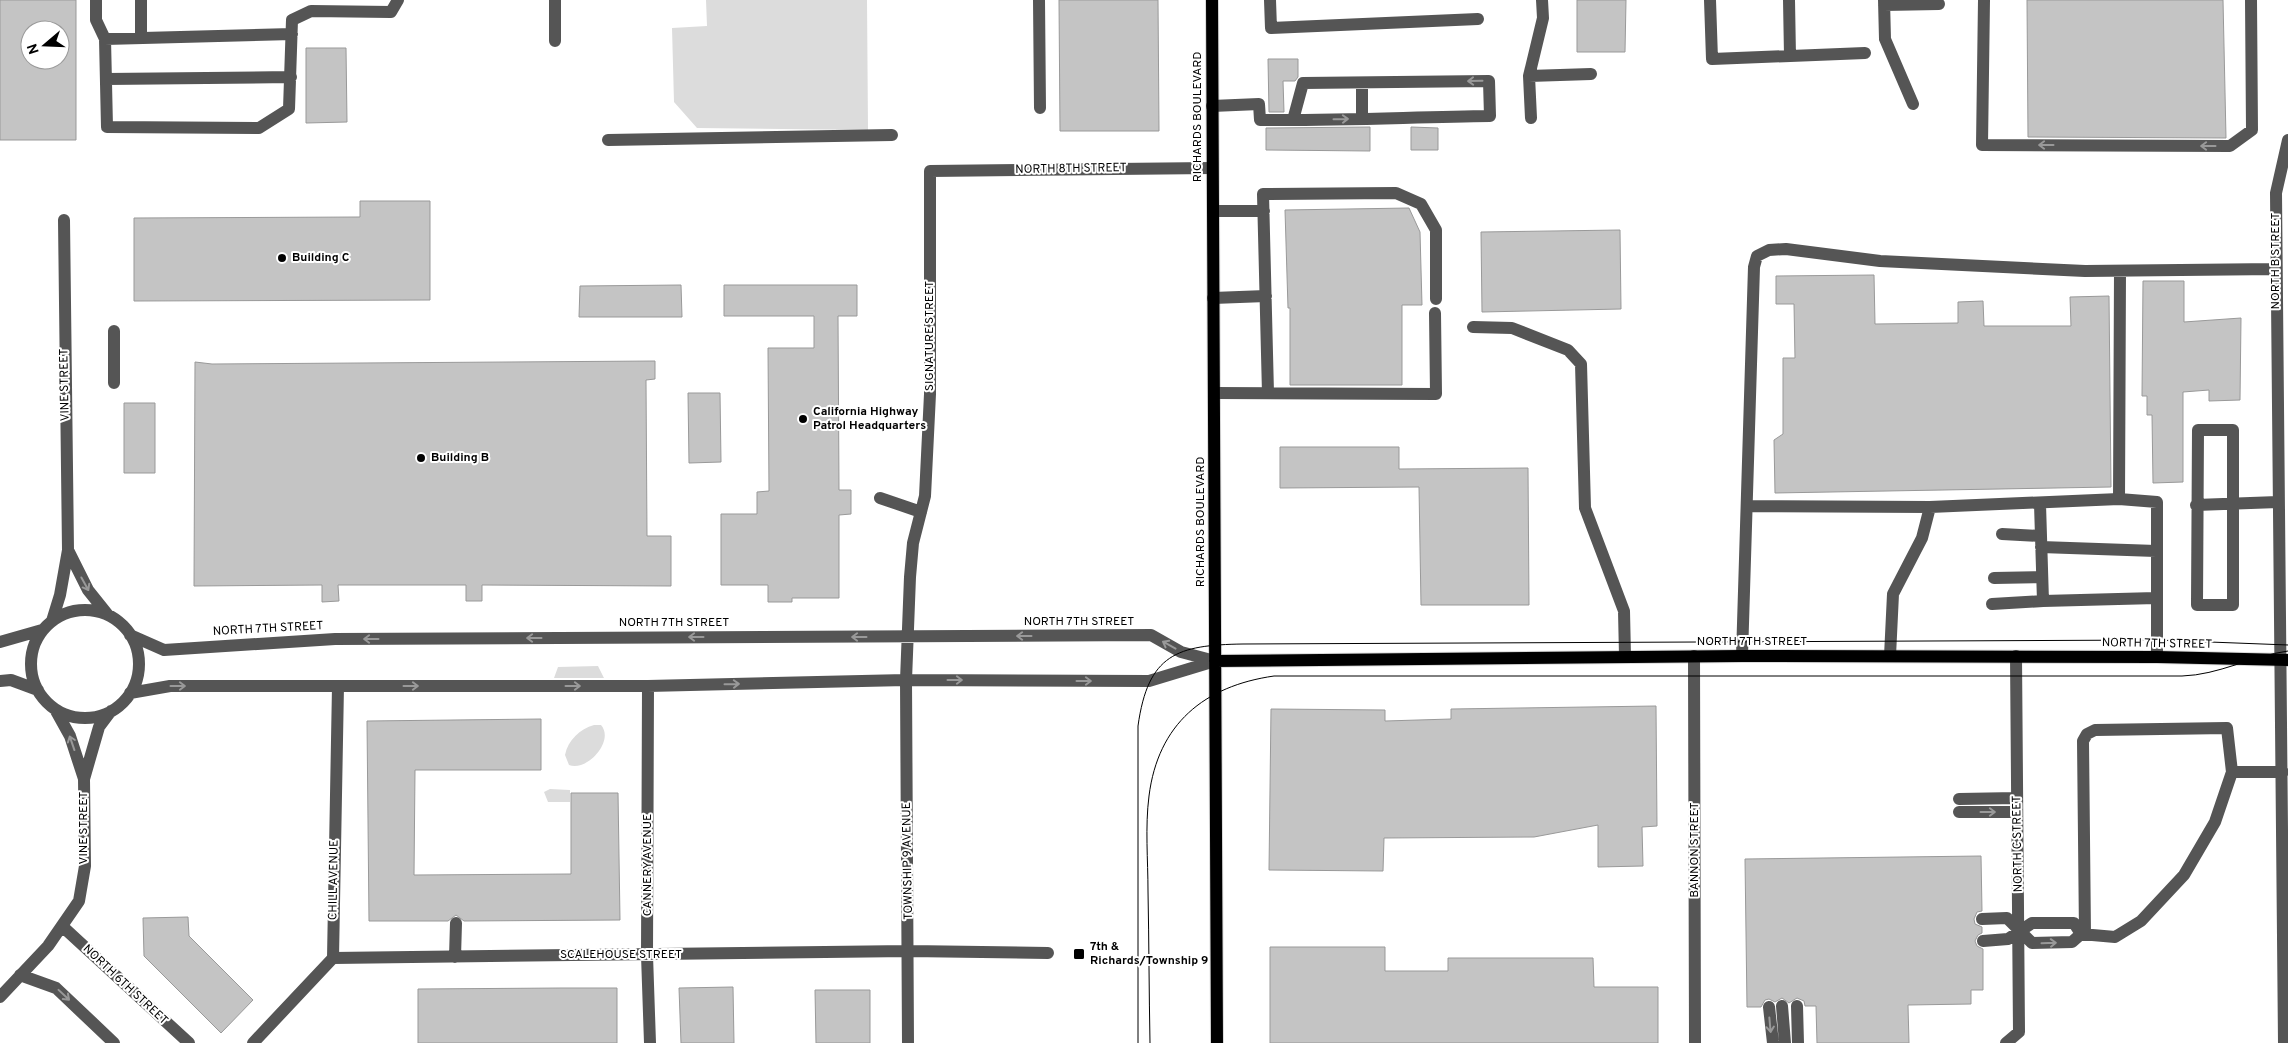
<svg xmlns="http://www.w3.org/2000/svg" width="2288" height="1043" font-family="Overpass,sans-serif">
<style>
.green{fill:#dcdcdc}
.building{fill:#c4c4c4;stroke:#999;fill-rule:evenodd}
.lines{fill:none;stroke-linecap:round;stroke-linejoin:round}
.major-casing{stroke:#dbdbdb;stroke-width:14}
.minor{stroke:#555;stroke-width:12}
.major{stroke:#000;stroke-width:12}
.tram{stroke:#000;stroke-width:1}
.oneway{stroke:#999}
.poi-dot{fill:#000;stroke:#fff;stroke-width:2}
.labels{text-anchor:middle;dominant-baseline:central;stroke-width:4;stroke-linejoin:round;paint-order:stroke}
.street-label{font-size:12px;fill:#000;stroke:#fff}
.poi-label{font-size:12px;font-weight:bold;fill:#000;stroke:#fff;text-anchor:start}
</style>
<rect width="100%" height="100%" fill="#fff"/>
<!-- green -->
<path class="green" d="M 706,0 L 867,0 L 868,130 L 697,128 L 674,102 L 672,28 L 707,26 Z
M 598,666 L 604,678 L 554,678 L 558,667 Z
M 594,725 L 601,725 C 615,741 587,772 569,765 L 565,755 C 568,740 580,729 594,725 Z
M 550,789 L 570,790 L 570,802 L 548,802 L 544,792 Z"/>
<!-- building -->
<path class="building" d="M 0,0 L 76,0 L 76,140 L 0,140 ZM 30,30 L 60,30 L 60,60 L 30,60 Z
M 1059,0 L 1158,0 L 1159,131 L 1060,131 Z
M 1577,0 L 1626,0 L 1625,52 L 1577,52 Z
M 2027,0 L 2223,0 L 2226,138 L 2028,137 Z
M 306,48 L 346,48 L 347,122 L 306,123 Z
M 1268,59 L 1298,59 L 1298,77 L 1295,81 L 1283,81 L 1284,112 L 1269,112 Z
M 1370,127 L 1370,151 L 1266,150 L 1266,128 Z
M 1411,127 L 1438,128 L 1438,150 L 1411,150 Z
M 360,201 L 430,201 L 430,300 L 134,301 L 134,218 L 360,217 Z
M 1409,208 L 1420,232 L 1422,305 L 1402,305 L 1402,385 L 1290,385 L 1290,308 L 1288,308 L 1285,210 Z
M 1620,230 L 1621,309 L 1482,312 L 1481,232 Z
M 1874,275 L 1875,324 L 1958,323 L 1958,302 L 1983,301 L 1984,326 L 2071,326 L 2070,297 L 2109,296 L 2111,487 L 1775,493 L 1774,440 L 1783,434 L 1783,358 L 1795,358 L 1794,304 L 1776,304 L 1776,276 Z
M 2143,281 L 2184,281 L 2184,322 L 2241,318 L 2240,400 L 2209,401 L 2209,390 L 2183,392 L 2183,482 L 2153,483 L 2152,415 L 2147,415 L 2147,396 L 2142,396 Z
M 681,285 L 682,317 L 579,317 L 580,286 Z
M 724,285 L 857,285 L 857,316 L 838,316 L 839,490 L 851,490 L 851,514 L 839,515 L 839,598 L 792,598 L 792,602 L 768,602 L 768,585 L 721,585 L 721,514 L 757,514 L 757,492 L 769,491 L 768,348 L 814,348 L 814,316 L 724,316 Z
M 655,361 L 655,379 L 646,380 L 647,536 L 671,536 L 671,586 L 482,585 L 482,601 L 466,601 L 466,585 L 338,585 L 339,601 L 322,602 L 322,585 L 194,586 L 195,362 L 212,364 Z
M 688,393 L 720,393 L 721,462 L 689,463 Z
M 124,403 L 155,403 L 155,473 L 124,473 Z
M 1280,447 L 1399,447 L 1399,469 L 1528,468 L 1529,605 L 1421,605 L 1419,487 L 1280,488 Z
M 1656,706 L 1657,826 L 1642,827 L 1643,866 L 1598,867 L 1598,825 L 1534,837 L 1384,838 L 1383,871 L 1269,870 L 1271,709 L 1385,710 L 1385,721 L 1451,719 L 1451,709 Z
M 541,719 L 541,770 L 415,770 L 414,875 L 571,874 L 571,793 L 618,793 L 620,920 L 464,921 L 456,915 L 448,921 L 369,921 L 367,721 Z
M 1981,856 L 1982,911 L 1977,912 L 1974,919 L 1975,924 L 1982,927 L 1982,933 L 1978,935 L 1975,941 L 1977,946 L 1983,949 L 1983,990 L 1971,990 L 1971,1004 L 1908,1005 L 1909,1043 L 1817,1043 L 1816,1006 L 1805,1006 L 1804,1001 L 1797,998 L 1789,1003 L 1782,998 L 1775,1002 L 1769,999 L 1765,1000 L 1761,1007 L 1747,1007 L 1745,859 Z
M 188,917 L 189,936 L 253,1000 L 221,1033 L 144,956 L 143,918 Z
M 1270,947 L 1385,947 L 1385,971 L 1448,971 L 1448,958 L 1593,958 L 1594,987 L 1658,987 L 1658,1043 L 1270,1043 Z
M 733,987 L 734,1043 L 681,1043 L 679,988 Z
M 561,988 L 617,988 L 617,1043 L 418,1043 L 418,989 Z
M 815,990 L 870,990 L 870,1043 L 816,1043 Z"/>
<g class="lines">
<defs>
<path id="major" d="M 1212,0 L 1217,1043
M 1215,661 L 1742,656 L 2157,657 L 2288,660"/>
</defs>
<!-- major casing -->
<use href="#major" class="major-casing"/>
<!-- minor -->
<path class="minor" d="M 96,0 L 96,20 L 105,39 L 107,127 L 259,128 L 289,109 L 292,20 L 311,11 L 391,12 L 398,0
M 1039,0 L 1040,108
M 1270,0 L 1271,28 L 1478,19
M 1710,0 L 1712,59 L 1865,53
M 1789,0 L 1790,56
M 1884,0 L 1885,39 L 1913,104
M 1984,0 L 1982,145 L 2230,146 L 2252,130 L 2251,0
M 1884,5 L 1939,4
M 141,38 L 141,0
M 105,39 L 292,34
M 555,41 L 555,0
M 1529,76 L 1591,74
M 106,79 L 291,77
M 1212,106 L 1259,104 L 1260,120 C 1336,121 1413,117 1490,116 L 1489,81 L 1303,83 L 1293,120
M 1531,118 L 1529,76 L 1543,18 L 1542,0
M 1362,119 L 1362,83
M 608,140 L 892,135
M 1213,211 L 1264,211
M 1213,298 L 1266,296
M 1473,327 L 1512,328 L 1568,350 L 1581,364 L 1585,508 L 1624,611 L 1625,656
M 114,331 L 114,383
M 1214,393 L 1436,394 L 1435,313
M 1268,393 L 1263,194 L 1396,193 L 1421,204 L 1436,230 L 1436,299
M 2198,430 L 2233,430 L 2233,605 L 2197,605 Z
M 880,498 L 921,512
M 2119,499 L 2120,271
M 2040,504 L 2043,601 L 2156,598
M 2196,505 L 2278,502
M 1747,506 L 1930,507 L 1922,538 L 1893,594 L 1890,656
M 1930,507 L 2119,499 L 2157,502 L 2157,657
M 2002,534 L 2041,536
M 2041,547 L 2156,551
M 68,550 L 88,590 L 108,615
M 1994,578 L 2042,577
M 1992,604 L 2043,601
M31 664a54 54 0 1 1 108 0a54 54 0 1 1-108 0Z
M 52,621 L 60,595 L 68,550 L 64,220
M 130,635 L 164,650 L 335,639 L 1151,635 L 1181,652 L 1215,661
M 0,642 L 42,630
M 1694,656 L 1695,1043
M 1742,656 L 1754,267 L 1757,256 L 1769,250 L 1786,249 L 1880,261 L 2085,271 L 2276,269
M 0,681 L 11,680 L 38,690
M 648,686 L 647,955 L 650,1043
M 130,693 L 170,686 L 648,686 L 906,680 L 1149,681 L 1215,661
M 55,709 L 70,736 L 84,779
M 1959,799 L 2017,798
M 1959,812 L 2017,812
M 1982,919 L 2007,918 L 2032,943 L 2072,942 L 2081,934 L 2115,937 L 2141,921 L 2184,875 L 2215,822 L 2232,772 L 2283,772
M 62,926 L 189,1043
M 2085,935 L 2083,741 L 2087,734 L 2095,730 L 2227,728 L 2232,772
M 1983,941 L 2008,939 L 2032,923 L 2074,923 L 2081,934
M 455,957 L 456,923
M 333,958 L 909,951 L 1048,953
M 20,975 L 56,988 L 114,1043
M 0,997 L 48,946 L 79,901 L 85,866 L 84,779 L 99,727 L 111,711
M 1782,1006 L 1785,1043
M 1797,1006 L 1798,1043
M 1769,1007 L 1773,1043
M 253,1043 L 333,958 L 338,686
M 908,1043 L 906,680 L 910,577 L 913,543 L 925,496 L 930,394 L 930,171 L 1212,168
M 2006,1043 L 2019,1032 L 2016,656
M 2284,1043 L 2276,193 L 2288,140"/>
<!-- major -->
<use href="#major" class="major"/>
<!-- tram -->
<path class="tram" d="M 1138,1043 L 1138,726 C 1148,654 1177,645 1243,644 L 2157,640 L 2288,645
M 1150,1043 C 1149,992 1149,942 1148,891 C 1148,860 1145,827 1149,796 C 1158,724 1204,686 1274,676 L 2182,676 C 2219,675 2251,656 2288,651"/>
</g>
<!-- one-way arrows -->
<defs><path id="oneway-shaft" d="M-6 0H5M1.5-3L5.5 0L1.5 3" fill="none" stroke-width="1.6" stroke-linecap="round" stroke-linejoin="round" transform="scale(1.25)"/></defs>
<g class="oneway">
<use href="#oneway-shaft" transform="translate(1475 81) rotate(179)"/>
<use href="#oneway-shaft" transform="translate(1341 119) rotate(-1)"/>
<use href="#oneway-shaft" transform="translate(2046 145) rotate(-180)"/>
<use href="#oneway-shaft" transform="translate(2208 146) rotate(-180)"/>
<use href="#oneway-shaft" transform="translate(85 584) rotate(61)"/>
<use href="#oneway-shaft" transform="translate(1024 636) rotate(180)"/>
<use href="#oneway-shaft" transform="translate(696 637) rotate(-180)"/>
<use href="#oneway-shaft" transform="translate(859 637) rotate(-180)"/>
<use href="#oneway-shaft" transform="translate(534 638) rotate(180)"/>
<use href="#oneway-shaft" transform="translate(371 639) rotate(180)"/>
<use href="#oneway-shaft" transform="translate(1169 645) rotate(-151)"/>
<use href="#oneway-shaft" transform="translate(955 680)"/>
<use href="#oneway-shaft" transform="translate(1084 681)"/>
<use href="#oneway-shaft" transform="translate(732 684) rotate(-1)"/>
<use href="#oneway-shaft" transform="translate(178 686)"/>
<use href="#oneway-shaft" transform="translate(411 686)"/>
<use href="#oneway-shaft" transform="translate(573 686)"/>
<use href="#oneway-shaft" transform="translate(72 743) rotate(-109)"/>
<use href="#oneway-shaft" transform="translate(1988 812)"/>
<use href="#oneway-shaft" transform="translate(2049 943) rotate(-2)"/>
<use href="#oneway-shaft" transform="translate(64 995) rotate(43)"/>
<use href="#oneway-shaft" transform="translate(1770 1025) rotate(85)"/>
</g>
<!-- markers -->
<g class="poi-dot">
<circle cx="282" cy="258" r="5"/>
<circle cx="803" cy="419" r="5"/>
<circle cx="421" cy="458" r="5"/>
<rect x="1073" y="948" width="12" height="12" rx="2.5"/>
</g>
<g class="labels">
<!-- street labels -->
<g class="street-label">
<text transform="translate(1198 117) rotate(-90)">RICHARDS BOULEVARD</text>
<text transform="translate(1071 169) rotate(-1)">NORTH 8TH STREET</text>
<text transform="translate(2276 261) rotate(-90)">NORTH B STREET</text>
<text transform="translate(930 336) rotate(-90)">SIGNATURE STREET</text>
<text transform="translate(65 385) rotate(-91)">VINE STREET</text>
<text transform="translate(1201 522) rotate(-90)">RICHARDS BOULEVARD</text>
<text x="1079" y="622">NORTH 7TH STREET</text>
<text x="674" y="623">NORTH 7TH STREET</text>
<text transform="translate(268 629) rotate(-3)">NORTH 7TH STREET</text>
<text x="1752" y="642">NORTH 7TH STREET</text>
<text transform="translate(2157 644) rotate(1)">NORTH 7TH STREET</text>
<text transform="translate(84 828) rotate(-90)">VINE STREET</text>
<text transform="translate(2018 844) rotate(-91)">NORTH C STREET</text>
<text transform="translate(1695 850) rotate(-90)">BANNON STREET</text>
<text transform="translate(908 861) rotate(-91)">TOWNSHIP 9 AVENUE</text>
<text transform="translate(648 865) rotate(-90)">CANNERY AVENUE</text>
<text transform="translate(334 880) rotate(-89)">CHILL AVENUE</text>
<text x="621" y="955">SCALEHOUSE STREET</text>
<text transform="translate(125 985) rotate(43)">NORTH 6TH STREET</text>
</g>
<!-- poi labels -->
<g class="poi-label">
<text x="292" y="258">Building C</text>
<text x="813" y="412">California Highway<tspan x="813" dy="14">Patrol Headquarters</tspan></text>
<text x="431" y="458">Building B</text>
<text x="1090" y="947">7th &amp;<tspan x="1090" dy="14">Richards/Township 9</tspan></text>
</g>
</g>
<!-- north arrow -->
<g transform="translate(45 45) rotate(251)"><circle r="24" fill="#ffffff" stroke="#999999"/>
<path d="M0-4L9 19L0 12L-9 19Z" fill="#000000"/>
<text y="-8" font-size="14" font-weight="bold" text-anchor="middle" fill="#000000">N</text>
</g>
</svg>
